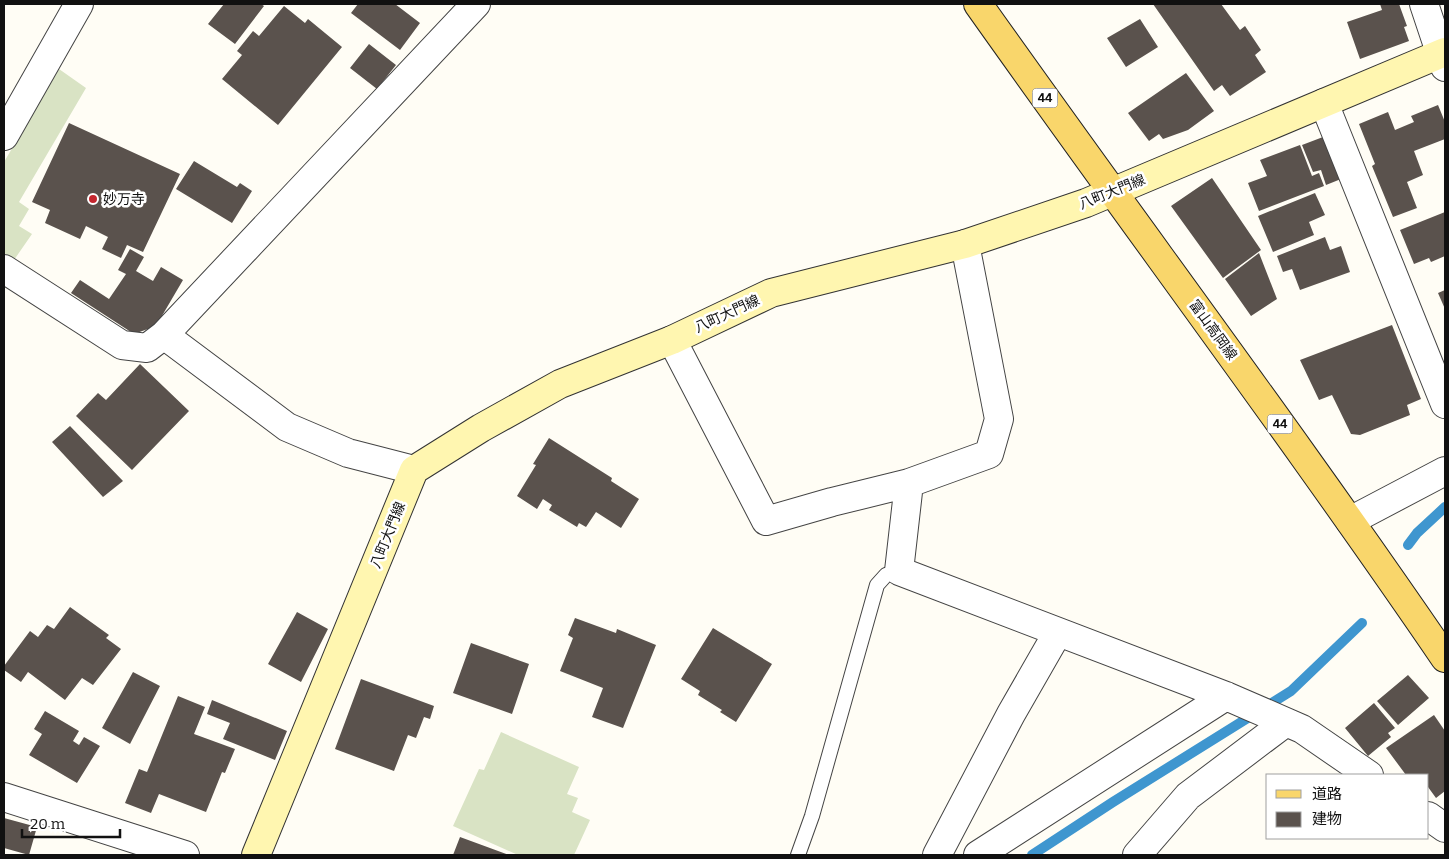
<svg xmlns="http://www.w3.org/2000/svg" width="1449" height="859" font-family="Bitter,'Noto Sans JP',serif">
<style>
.cemetery{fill:#d9e3c4}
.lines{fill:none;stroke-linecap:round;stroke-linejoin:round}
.stream{stroke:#3f96cf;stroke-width:10}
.building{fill:#5a524d}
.lane-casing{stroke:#444;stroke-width:16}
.street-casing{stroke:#444;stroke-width:30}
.secondary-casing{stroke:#333;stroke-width:30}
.primary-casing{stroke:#222;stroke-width:30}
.lane{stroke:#fff;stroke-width:14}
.street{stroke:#fff;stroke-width:28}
.secondary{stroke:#fff6b0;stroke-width:28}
.primary{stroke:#f9d66b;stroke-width:28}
.poi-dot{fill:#c4262e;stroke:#fff;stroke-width:2}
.labels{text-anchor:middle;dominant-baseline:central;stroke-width:5;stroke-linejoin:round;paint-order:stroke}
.shield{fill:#fff;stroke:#585858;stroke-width:1}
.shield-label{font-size:12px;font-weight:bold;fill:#111}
.street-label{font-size:14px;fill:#111;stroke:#fff}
.poi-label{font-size:14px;fill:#111;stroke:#fff;text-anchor:start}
</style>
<rect width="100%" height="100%" fill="#fffdf5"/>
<!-- cemetery -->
<path class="cemetery" d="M 59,69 L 86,88 L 19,202 L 29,209 L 19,226 L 32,234 L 14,260 L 4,253 L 4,162 Z
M 501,732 L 579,767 L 567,794 L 578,798 L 572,812 L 590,820 L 574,855 L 518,855 L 453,826 L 479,769 L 484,770 Z"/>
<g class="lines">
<!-- stream -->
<path class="stream" d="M 1408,545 L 1417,533 L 1445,507
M 1032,855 L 1113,802 L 1291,691 L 1362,623"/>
</g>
<!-- building -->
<path class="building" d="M 224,4 L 261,4 L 264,6 L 235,44 L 208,24 Z
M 358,4 L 395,4 L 420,23 L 400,50 L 351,13 Z
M 1153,4 L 1221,4 L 1240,30 L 1245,26 L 1261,50 L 1255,55 L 1266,72 L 1230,96 L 1222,85 L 1214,91 Z
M 1380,4 L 1399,4 L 1407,26 L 1404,27 L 1409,41 L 1360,59 L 1347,22 L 1382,10 Z
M 284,6 L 305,23 L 308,19 L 342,47 L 278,125 L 222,79 L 242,55 L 237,51 L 253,31 L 259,36 Z
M 1140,19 L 1158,47 L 1126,67 L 1107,38 Z
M 369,44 L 396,65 L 377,89 L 350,68 Z
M 1186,73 L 1214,111 L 1188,130 L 1163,139 L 1159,134 L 1149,141 L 1128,113 Z
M 1438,105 L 1445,122 L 1445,139 L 1414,151 L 1423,175 L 1407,182 L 1417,208 L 1393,217 L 1372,166 L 1375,164 L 1359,124 L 1388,112 L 1395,130 L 1414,122 L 1411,116 Z
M 69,123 L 180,174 L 143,252 L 127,245 L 121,258 L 102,249 L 108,237 L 86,226 L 80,239 L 45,223 L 50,210 L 32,202 Z
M 1323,137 L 1341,179 L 1326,185 L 1321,170 L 1313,172 L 1302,145 Z
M 1300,145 L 1312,176 L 1319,173 L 1324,186 L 1259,211 L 1248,183 L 1267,176 L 1260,160 Z
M 194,161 L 237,187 L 240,183 L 252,191 L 232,223 L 176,189 Z
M 1212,178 L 1261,250 L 1223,278 L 1171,206 Z
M 1315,193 L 1325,215 L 1309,222 L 1314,235 L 1273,252 L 1258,216 Z
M 1445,212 L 1445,256 L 1431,262 L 1429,258 L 1414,264 L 1400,230 Z
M 1325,237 L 1330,250 L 1341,246 L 1350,272 L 1300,290 L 1292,269 L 1283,272 L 1277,256 Z
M 130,249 L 144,257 L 136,271 L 153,281 L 161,267 L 183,280 L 156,326 L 134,334 L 71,293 L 80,280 L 109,299 L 126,274 L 118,270 Z
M 1259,253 L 1277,299 L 1251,316 L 1225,279 Z
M 1445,290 L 1445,309 L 1438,293 Z
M 1392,325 L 1421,399 L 1407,405 L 1410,415 L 1360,435 L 1351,434 L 1332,395 L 1319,400 L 1300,360 Z
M 140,364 L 189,411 L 132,470 L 76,416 L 98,393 L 106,400 Z
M 70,426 L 123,481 L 103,497 L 52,442 Z
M 549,438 L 612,478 L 611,481 L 639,499 L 621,528 L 596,512 L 586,527 L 579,523 L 577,527 L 549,510 L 552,505 L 543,499 L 537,509 L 517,496 L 536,465 L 533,464 Z
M 70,607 L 109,635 L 106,638 L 121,649 L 93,685 L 82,678 L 65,700 L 28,672 L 21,682 L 4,670 L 4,666 L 30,631 L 38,637 L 47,625 L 54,629 Z
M 297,612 L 328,629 L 301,682 L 268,664 Z
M 575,618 L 616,633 L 617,629 L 656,645 L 623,728 L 592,717 L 603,688 L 560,671 L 573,638 L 568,635 Z
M 713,628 L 772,664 L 736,722 L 720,712 L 722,710 L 698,695 L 700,691 L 681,679 Z
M 471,643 L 529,664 L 512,714 L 453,693 Z
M 133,672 L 160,686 L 130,744 L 102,728 Z
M 1408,675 L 1429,698 L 1398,725 L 1377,701 Z
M 361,679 L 434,706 L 430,719 L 424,717 L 416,738 L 408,735 L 394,771 L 335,749 Z
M 178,696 L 205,707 L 194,734 L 235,749 L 225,773 L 222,772 L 206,812 L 159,794 L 151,813 L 125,803 L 139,769 L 147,772 Z
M 212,700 L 287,731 L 275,760 L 223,739 L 230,723 L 207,714 Z
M 1374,703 L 1395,728 L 1388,733 L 1391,737 L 1368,756 L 1345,728 Z
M 45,711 L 79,731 L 73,741 L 79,745 L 84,737 L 100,746 L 77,783 L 29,755 L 42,734 L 34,729 Z
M 1434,715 L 1445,731 L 1445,791 L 1436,798 L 1428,787 L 1428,775 L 1406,775 L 1386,748 Z
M 4,818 L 37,827 L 29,855 L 4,848 Z
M 460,837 L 509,855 L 453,855 Z"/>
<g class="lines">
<defs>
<path id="lane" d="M 798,855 L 812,816 L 877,585 L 886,575 L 899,571"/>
<path id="street" d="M 1424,4 L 1445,67
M 1324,103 L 1445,404
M 4,136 L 79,4
M 4,269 L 122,345 L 147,348 L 164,335 L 476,4
M 164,335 L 287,427 L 348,453 L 414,470
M 672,340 L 766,521 L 832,502 L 909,483 L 989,454 L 999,419 L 965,244
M 909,483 L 899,571 L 1226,696 L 1302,729 L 1369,775
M 1350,521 L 1445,471
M 4,797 L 185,855
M 1428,816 L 1445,828
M 937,855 L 1011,714 L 1058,632
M 978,855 L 1226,696
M 1137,855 L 1188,796 L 1286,722"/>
<path id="secondary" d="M 256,855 L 414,470 L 481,428 L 560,384 L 672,340 L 771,293 L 965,244 L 1086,203 L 1445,52"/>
<path id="primary" d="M 978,4 C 1133,223 1294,437 1445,658"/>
</defs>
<!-- lane casing -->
<use href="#lane" class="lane-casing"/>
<!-- street casing -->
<use href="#street" class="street-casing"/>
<!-- secondary casing -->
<use href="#secondary" class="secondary-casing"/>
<!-- primary casing -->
<use href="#primary" class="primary-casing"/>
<!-- lane -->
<use href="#lane" class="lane"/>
<!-- street -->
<use href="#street" class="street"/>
<!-- secondary -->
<use href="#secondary" class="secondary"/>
<!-- primary -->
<use href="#primary" class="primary"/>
</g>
<!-- markers -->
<circle class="poi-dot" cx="93" cy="199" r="5"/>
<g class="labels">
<!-- shield labels -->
<g class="shield">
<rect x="1032.5" y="88.5" width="25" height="19" rx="4"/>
<rect x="1267.5" y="414.5" width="25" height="19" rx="4"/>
</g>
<g class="shield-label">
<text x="1045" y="98">44</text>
<text x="1280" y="424">44</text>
</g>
<!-- street labels -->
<g class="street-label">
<text transform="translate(1112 192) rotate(-22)">八町大門線</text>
<text transform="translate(727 314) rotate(-25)">八町大門線</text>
<text transform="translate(1213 330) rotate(54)">富山高岡線</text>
<text transform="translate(388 535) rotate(-68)">八町大門線</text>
</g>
<!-- poi labels -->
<g class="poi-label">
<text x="103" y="199">妙万寺</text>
</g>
</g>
<!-- border -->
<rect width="1449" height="859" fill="none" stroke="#111111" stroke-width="10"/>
<!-- legend -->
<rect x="1266" y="774" width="162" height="65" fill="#ffffff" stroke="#a0a0a0"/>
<rect x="1276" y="790" width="25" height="8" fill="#f9d66b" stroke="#a0a0a0"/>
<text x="1312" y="799" font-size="15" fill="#111111">道路</text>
<rect x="1276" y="812" width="25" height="15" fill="#5a524d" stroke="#a0a0a0"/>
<text x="1312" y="824" font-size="15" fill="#111111">建物</text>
<!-- scale -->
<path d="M22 829v8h98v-8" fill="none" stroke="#111111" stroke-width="2.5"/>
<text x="30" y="829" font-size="15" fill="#111111" stroke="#ffffff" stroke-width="4" paint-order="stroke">20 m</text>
</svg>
